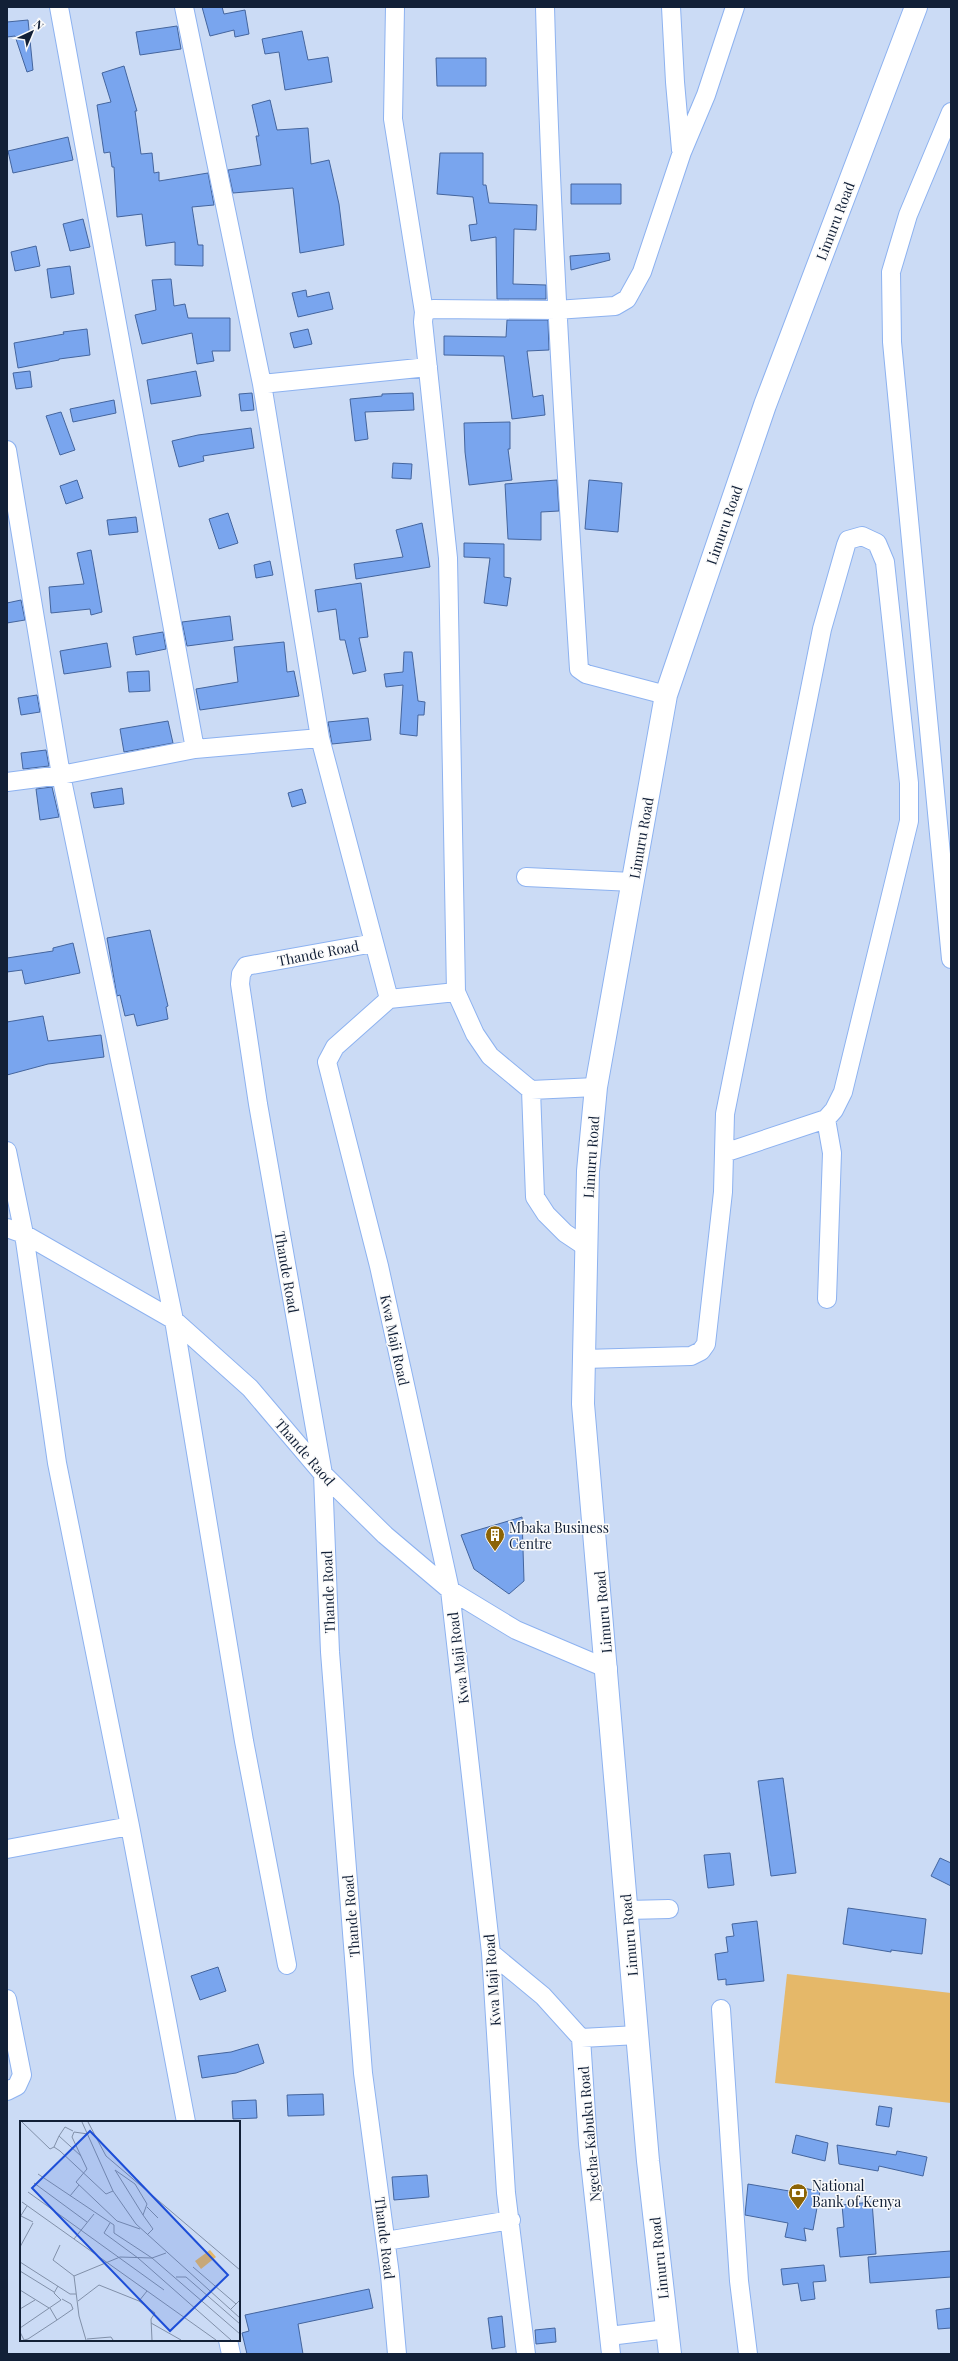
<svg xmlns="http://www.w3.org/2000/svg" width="958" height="2361" font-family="'Playfair Display',serif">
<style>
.green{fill:#e5b869}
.building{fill:#79a5ee;stroke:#44659e}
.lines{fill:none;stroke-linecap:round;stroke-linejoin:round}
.minor-casing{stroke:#8db2f0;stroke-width:20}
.highway-casing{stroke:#8db2f0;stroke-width:24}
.minor{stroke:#fff;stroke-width:18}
.highway{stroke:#fff;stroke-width:22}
.labels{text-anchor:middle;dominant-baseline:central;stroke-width:3;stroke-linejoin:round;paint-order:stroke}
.street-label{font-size:14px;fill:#122037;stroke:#fbfbfb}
.poi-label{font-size:14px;fill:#122037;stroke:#fbfbfb;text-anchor:start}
.inset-road{fill:none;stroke:#8190a9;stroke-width:1}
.view{fill:#1d4ed8;fill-opacity:0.15;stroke:#1d4ed8;stroke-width:2}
.inset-edge{fill:none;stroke:#122037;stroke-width:2}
</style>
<rect width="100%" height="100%" fill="#cbdbf5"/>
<!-- green -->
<path class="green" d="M 787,1974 L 951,1993 L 951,2103 L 775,2083 Z"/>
<!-- building -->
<path class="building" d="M 202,7 L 222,7 L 224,14 L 245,10 L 249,34 L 235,37 L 234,30 L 210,36 Z
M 28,20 L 33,70 L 27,72 L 15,36 L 7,37 L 7,22 Z
M 177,26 L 181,49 L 140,55 L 136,32 Z
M 302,31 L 308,60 L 328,57 L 332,82 L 285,90 L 279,52 L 265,54 L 262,39 Z
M 436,58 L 486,58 L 486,86 L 437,86 Z
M 124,66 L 137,111 L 135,111 L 141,154 L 152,153 L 154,173 L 159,172 L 159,181 L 208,173 L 214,205 L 192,207 L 198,245 L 203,245 L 203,266 L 175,265 L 175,242 L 146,246 L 142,214 L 117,217 L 114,167 L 112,167 L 110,152 L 104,153 L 97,105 L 111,102 L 102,73 Z
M 270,100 L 277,130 L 308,128 L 311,164 L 329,160 L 339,204 L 344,245 L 300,253 L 293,188 L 233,193 L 228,170 L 261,165 L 256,136 L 259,136 L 252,105 Z
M 68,137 L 73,160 L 13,173 L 8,151 Z
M 440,153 L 483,153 L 483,185 L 486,185 L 489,203 L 537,205 L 536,230 L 514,229 L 513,284 L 546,285 L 546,299 L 497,299 L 496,237 L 471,241 L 469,225 L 477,224 L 473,197 L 437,194 Z
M 571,184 L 621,184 L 621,204 L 571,204 Z
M 83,219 L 90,247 L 70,251 L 63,224 Z
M 36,246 L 40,266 L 15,271 L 11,252 Z
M 609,253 L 610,260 L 571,270 L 570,256 Z
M 70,266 L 74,294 L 51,298 L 47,269 Z
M 171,279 L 174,306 L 185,304 L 188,318 L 230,318 L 230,351 L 212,351 L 214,361 L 197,364 L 192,333 L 142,344 L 135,315 L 156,310 L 152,280 Z
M 306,290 L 307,297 L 329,292 L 333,309 L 298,317 L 292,293 Z
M 507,320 L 548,320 L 549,350 L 527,351 L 533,397 L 543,395 L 545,415 L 512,419 L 504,356 L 444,355 L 444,336 L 506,337 Z
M 87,329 L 90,355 L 59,359 L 59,360 L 18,368 L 14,343 L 64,334 L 63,332 Z
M 308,329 L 312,344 L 294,348 L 290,333 Z
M 30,371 L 32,387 L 16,389 L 13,373 Z
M 196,371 L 201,396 L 151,404 L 147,380 Z
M 252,393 L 254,410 L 241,411 L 239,394 Z
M 413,393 L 414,410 L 365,412 L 368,439 L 355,441 L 350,399 L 382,396 L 382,394 Z
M 114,400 L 116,413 L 73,422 L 70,409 Z
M 61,412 L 75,450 L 60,455 L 46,416 Z
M 510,422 L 510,449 L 508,449 L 512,480 L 469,485 L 465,452 L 464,423 Z
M 251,428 L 254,448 L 203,456 L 204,461 L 179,467 L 172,441 L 198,435 Z
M 393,463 L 412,464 L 411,479 L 392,478 Z
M 77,480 L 83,498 L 66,504 L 60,486 Z
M 557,480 L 559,511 L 541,512 L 541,540 L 508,539 L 505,484 Z
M 589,480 L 622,483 L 618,532 L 585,529 Z
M 228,513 L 238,543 L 219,549 L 209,519 Z
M 136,517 L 138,532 L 109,535 L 107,520 Z
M 422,523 L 430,567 L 356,579 L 354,564 L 403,557 L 396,530 Z
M 464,543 L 504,544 L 504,577 L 511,578 L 507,606 L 484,603 L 490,558 L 464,557 Z
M 91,550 L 102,612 L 91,615 L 90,609 L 51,613 L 49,587 L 84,584 L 77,553 Z
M 270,561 L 273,575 L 256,578 L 254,565 Z
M 361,583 L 368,637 L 359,638 L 366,671 L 353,674 L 345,640 L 340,640 L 336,609 L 318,612 L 315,590 Z
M 21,600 L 25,620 L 7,623 L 7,603 Z
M 230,616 L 233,640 L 187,646 L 182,622 Z
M 163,632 L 166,649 L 136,655 L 133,637 Z
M 284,642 L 287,672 L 294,671 L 299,696 L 200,710 L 196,689 L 238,682 L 234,647 Z
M 107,643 L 111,667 L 64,674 L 60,651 Z
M 404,652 L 412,652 L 418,701 L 425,702 L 424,715 L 418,715 L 417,736 L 400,734 L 403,685 L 386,687 L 384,674 L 403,672 Z
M 149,671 L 150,691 L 129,692 L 127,672 Z
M 37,695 L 40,712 L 21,715 L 18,698 Z
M 368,718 L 371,740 L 332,744 L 328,722 Z
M 168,721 L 173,743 L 124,752 L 120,729 Z
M 46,750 L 49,766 L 23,769 L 21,753 Z
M 52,787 L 59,817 L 40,820 L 36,789 Z
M 122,788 L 124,804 L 94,808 L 91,793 Z
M 302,789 L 306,803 L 292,807 L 288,793 Z
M 150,930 L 168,1006 L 166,1007 L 168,1019 L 137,1026 L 134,1014 L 125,1016 L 120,995 L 117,996 L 107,938 Z
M 73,943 L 80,973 L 25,984 L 22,970 L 7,972 L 7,958 L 53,951 L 53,948 Z
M 43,1016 L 48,1041 L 101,1035 L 104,1057 L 48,1064 L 7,1075 L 7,1022 Z
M 522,1517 L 524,1581 L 509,1594 L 474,1569 L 461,1535 Z
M 783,1778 L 796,1873 L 771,1876 L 758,1781 Z
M 730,1853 L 734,1885 L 708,1888 L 704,1855 Z
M 940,1858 L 951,1863 L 951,1886 L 931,1876 Z
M 848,1908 L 926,1919 L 922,1954 L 891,1950 L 891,1952 L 843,1944 Z
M 757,1921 L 764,1981 L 726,1985 L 726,1979 L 718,1980 L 715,1954 L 728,1952 L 726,1937 L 734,1936 L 732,1924 Z
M 218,1967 L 226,1991 L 200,2000 L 191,1976 Z
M 258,2044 L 264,2063 L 236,2073 L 202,2078 L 198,2056 L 231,2052 Z
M 323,2094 L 324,2115 L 288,2116 L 287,2095 Z
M 256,2100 L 257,2118 L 233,2119 L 232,2101 Z
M 879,2106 L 892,2108 L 889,2127 L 876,2125 Z
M 796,2135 L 828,2143 L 825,2161 L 792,2153 Z
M 837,2145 L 896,2155 L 897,2151 L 927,2157 L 923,2176 L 879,2166 L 878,2171 L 839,2164 Z
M 427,2175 L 429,2197 L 394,2200 L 392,2177 Z
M 748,2184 L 801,2193 L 802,2188 L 820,2191 L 813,2230 L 804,2228 L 806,2241 L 785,2237 L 788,2223 L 745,2215 Z
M 872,2202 L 876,2254 L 840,2257 L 837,2228 L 844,2227 L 842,2205 Z
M 951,2251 L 951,2277 L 870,2283 L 868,2257 Z
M 824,2265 L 826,2281 L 813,2282 L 815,2299 L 801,2301 L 798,2283 L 783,2285 L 781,2269 Z
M 369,2289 L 373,2308 L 298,2324 L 303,2354 L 247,2354 L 242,2333 L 249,2331 L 245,2315 Z
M 951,2308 L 951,2328 L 938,2329 L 936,2310 Z
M 502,2316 L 505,2347 L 492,2349 L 488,2318 Z
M 555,2328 L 556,2342 L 536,2344 L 535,2330 Z"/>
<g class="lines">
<defs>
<path id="minor" d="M 59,7 L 195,749
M 184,7 L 262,384 L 320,738 L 389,999
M 395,7 L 393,119 L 424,312
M 545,7 C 551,228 565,449 579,669 L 586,674 L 666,695
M 671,7 L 675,82 L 681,150
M 951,112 L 908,215 L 891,272 L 892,342 L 951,959
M 262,384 L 428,367
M 7,450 L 61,775 L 174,1320 L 244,1741 L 287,1965
M 7,782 L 61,775 L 195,749 L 320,738
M 526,877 L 633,882
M 374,943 L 246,966 L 241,974 L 240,984 L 258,1104 L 323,1474 L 330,1652 L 363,2073 L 390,2275 L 397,2354
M 389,999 L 335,1047 L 327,1062 L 379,1266 L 450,1590 L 491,1953 L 506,2193 L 526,2354
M 389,999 L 456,992
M 531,1090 L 596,1087
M 826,1119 L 832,1153 L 827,1299
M 7,1151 L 24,1234 L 57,1463 L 130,1826 L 186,2122
M 7,1228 L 24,1234 L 174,1320 L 250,1388 L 323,1474 L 385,1535 L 450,1590 L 516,1630 L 608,1669
M 586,1247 L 565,1233 L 546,1214 L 535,1197 L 531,1090 L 490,1056 L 475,1034 L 456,992 L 448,558 L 423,322 L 424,312 L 433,309 L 556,310 L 615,306 L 627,299 L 642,272 L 682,152 L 706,95 L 735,7
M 584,1359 L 691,1356 L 701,1351 L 706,1344 L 723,1192 L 724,1153 L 826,1119 L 834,1110 L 843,1092 L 909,821 L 909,783 L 885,562 L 877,543 L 862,536 L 848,540 L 846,545 L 822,629 L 725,1114 L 724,1153
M 7,1849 L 130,1826
M 627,1910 L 669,1909
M 491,1953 L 543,1996 L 581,2038 L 588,2144 L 611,2354
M 7,1999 L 22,2075 L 17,2086 L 7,2091
M 721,2009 L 739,2281 L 748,2354
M 581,2038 L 638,2035
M 386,2241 L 511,2220
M 609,2336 L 667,2329
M 228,2340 L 231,2354"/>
<path id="highway" d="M 670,2354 L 648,2161 L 583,1404 L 588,1171 L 596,1087 L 666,695 L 765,405 L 916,7"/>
</defs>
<!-- minor casing -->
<use href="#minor" class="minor-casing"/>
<!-- highway casing -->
<use href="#highway" class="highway-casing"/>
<!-- minor -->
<use href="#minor" class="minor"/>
<!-- highway -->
<use href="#highway" class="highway"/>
</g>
<!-- icons -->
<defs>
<symbol id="building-pin" viewBox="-11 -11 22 30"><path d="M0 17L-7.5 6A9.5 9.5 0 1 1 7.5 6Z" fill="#8c6406" stroke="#fbfbfb"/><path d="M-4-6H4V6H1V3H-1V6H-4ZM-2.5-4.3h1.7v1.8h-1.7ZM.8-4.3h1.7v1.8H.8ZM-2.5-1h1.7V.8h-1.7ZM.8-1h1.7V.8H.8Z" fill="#fff"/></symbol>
<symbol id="bank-pin" viewBox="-11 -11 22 30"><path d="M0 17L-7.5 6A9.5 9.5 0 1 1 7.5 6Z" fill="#8c6406" stroke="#fbfbfb"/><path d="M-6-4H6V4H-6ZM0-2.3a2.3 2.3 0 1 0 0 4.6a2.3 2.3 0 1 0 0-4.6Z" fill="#fff"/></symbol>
</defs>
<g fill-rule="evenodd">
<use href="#building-pin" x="484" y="1524" width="22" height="30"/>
<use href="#bank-pin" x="787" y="2182" width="22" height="30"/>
</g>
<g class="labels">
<!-- street labels -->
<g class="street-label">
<text transform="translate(835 221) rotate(-69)">Limuru Road</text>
<text transform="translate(724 525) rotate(-71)">Limuru Road</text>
<text transform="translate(641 838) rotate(-80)">Limuru Road</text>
<text transform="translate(318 953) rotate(-11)">Thande Road</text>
<text transform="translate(591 1157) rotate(-86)">Limuru Road</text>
<text transform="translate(287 1272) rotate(80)">Thande Road</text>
<text transform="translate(395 1340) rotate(78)">Kwa Maji Road</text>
<text transform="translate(305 1452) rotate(49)">Thande Raod</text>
<text transform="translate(328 1592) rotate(-92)">Thande Road</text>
<text transform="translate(603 1612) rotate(-95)">Limuru Road</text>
<text transform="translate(458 1658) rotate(-97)">Kwa Maji Road</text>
<text transform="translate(351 1916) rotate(-95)">Thande Road</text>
<text transform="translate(629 1935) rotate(-95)">Limuru Road</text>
<text transform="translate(492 1980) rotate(-94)">Kwa Maji Road</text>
<text transform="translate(589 2134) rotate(-95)">Ngecha-Kabuku Road</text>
<text transform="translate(385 2238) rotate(83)">Thande Road</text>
<text transform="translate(659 2258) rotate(-96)">Limuru Road</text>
</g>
<!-- poi labels -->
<g class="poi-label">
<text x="509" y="1527">Mbaka Business<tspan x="509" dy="16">Centre</tspan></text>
<text x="812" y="2185">National<tspan x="812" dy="16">Bank of Kenya</tspan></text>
</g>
</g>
<!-- overview -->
<g transform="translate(20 2121)">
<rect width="220" height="220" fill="#cbdbf5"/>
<path d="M 190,129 L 196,136 L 181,148 L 175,140 Z" fill="#e5b869"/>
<path class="inset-road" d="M 2,1 L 30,28 L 34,26 L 40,30 L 86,73 L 93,70M 62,1 L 93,70 L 116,103 L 220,197M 68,1 L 86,35 L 220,149M 68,13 L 54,11 L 52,16 L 67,48 L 56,61 L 97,100 L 120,108M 39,15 L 45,6 L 53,10M 34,26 L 39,15 L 61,35M 18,53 L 94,104M 14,62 L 67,101M 8,71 L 144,169M 50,75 L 59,64M 2,81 L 196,219M 127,86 L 138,97M 123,94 L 95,49 L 115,63 L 127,83 L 123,94 L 133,108 L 127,114M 1,95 L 13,101M 0,96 L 7,85M 90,102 L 84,112 L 118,137 L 211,219M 94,104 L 94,112 L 132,137 L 220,213M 54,118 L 74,93M 40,124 L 33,139 L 54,155M 0,126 L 13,102M 0,141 L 50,173 L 56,173M 173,146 L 216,183M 0,150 L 34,171M 156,156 L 166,156 L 220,203M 0,169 L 29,187M 58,180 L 79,164 L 119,180 L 135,192 L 131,198 L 132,219M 119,180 L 127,170M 0,188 L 15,179M 211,188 L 220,179M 37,199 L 53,188 L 51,183 L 42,178M 131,202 L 161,219M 0,207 L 41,179 L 34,172 L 38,165M 0,211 L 4,219 L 8,218 L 37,199 L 30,187M 67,218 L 91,216 L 93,219M 66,219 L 59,195 L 54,155 L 100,136 L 132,137 L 146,132"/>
<path class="view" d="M 70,10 L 208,154 L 150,210 L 12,67 Z"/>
<rect width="220" height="220" class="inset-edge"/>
</g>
<!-- border -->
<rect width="958" height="2361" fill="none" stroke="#122037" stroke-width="16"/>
<!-- north arrow -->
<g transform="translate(32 32) rotate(44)" stroke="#fbfbfb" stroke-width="3" paint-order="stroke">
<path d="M0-3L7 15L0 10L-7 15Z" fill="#122037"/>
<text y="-6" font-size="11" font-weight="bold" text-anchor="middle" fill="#122037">N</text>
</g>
</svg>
